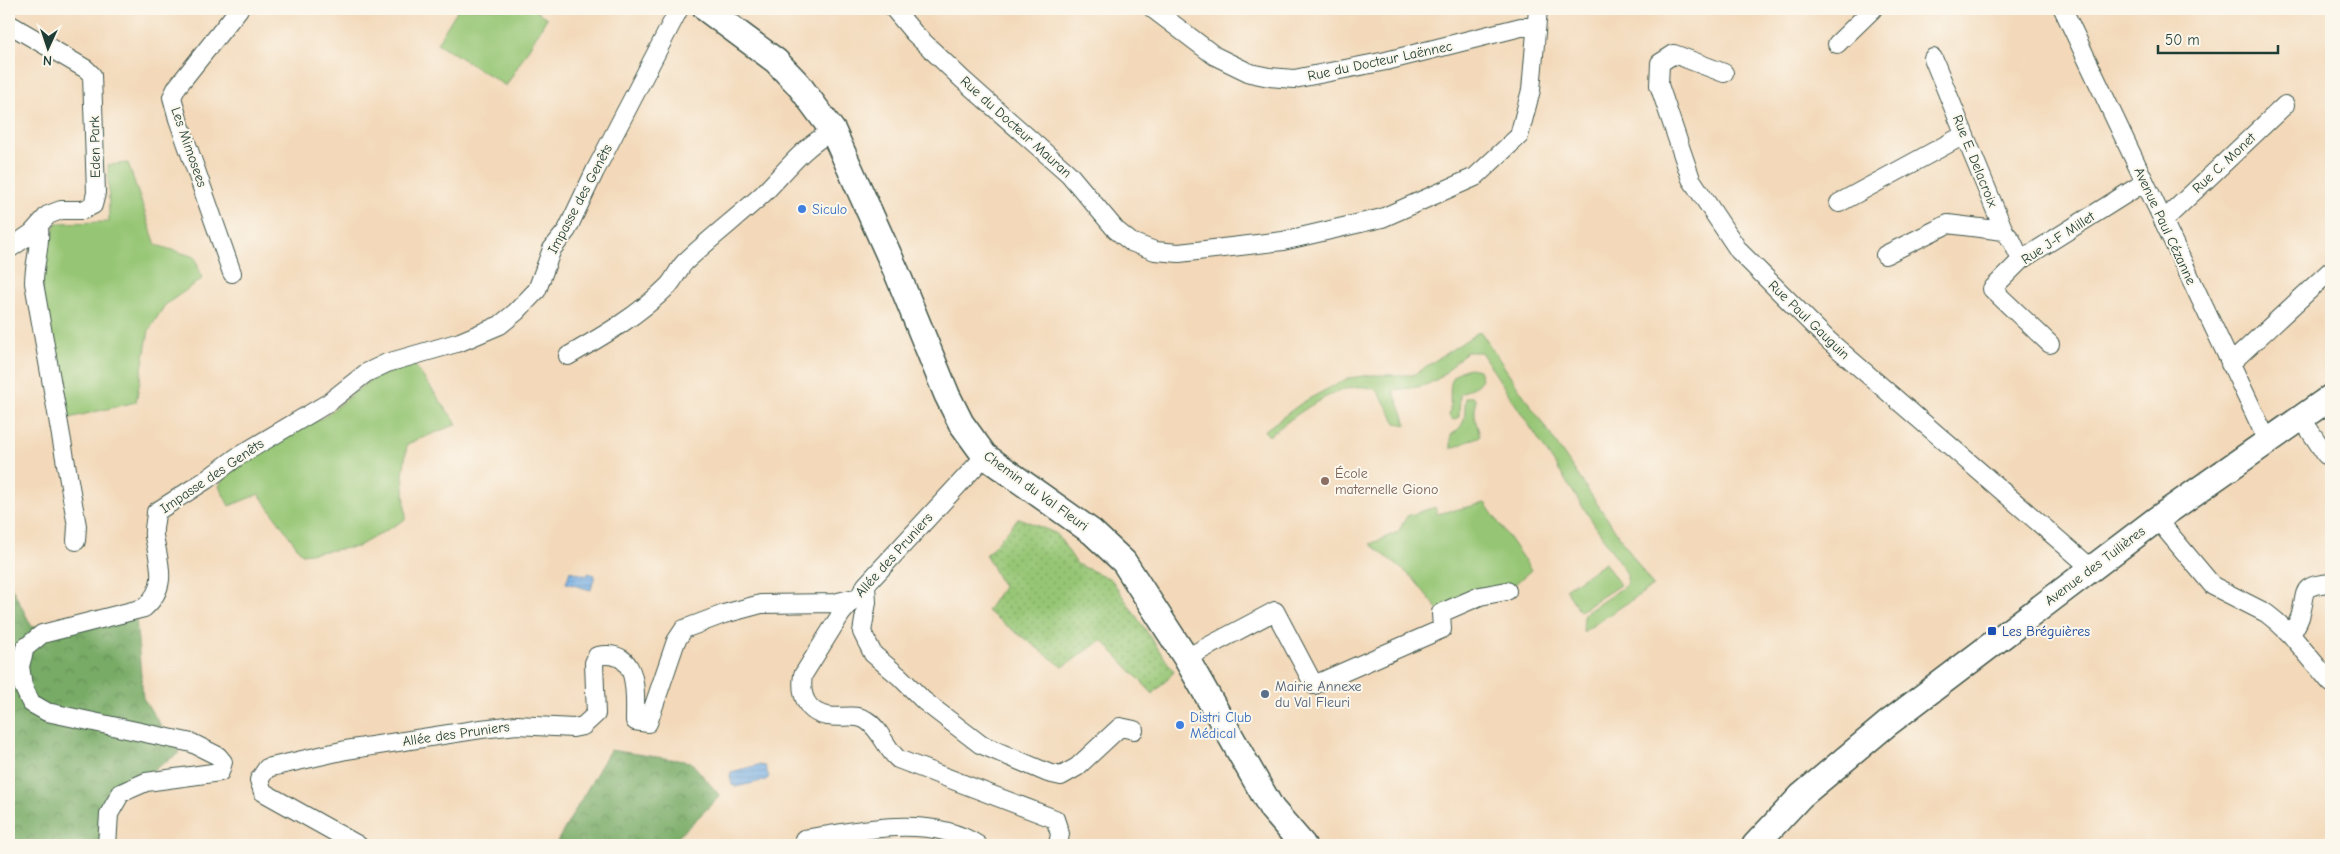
<svg xmlns="http://www.w3.org/2000/svg" width="2340" height="854" font-family="'Comic Neue',sans-serif">
<style>
.grass{fill:#96c675;stroke:#5a8254}
.forest{fill:url(#forest-crowns);stroke:#4c744d}
.park{fill:url(#park-dots);stroke:#5a8254}
.water{fill:url(#water-rules);stroke:#4a758c}
.lines{fill:none;stroke-linecap:round;stroke-linejoin:round}
.street-casing{stroke:#3f5448;stroke-width:20}
.secondary-casing{stroke:#3f5448;stroke-width:28}
.street{stroke:#fff;stroke-width:18}
.secondary{stroke:#fff;stroke-width:25}
.shop-dot{fill:#3f7fe0;stroke:#fbf7ec;stroke-width:2}
.education-dot{fill:#8d6e63;stroke:#fbf7ec;stroke-width:2}
.transit-dot{fill:#1a4fb4;stroke:#fbf7ec;stroke-width:2}
.service-dot{fill:#5c6f8a;stroke:#fbf7ec;stroke-width:2}
.labels{text-anchor:middle;dominant-baseline:central;stroke-width:4;stroke-linejoin:round;paint-order:stroke}
.street-label{font-size:14px;fill:#1f3d34;stroke:#fbf7ec}
.shop-label{font-size:14px;fill:#366cbe;stroke:#fbf7ec;text-anchor:start}
.education-label{font-size:14px;fill:#785e54;stroke:#fbf7ec;text-anchor:start}
.transit-label{font-size:14px;fill:#164399;stroke:#fbf7ec;text-anchor:start}
.service-label{font-size:14px;fill:#4e5e75;stroke:#fbf7ec;text-anchor:start}
</style>
<defs>
<pattern id="forest-crowns" width="20" height="18" patternUnits="userSpaceOnUse" patternTransform="scale(1.25)"><rect width="20" height="18" fill="#78ab66"/><path d="M2 6a3 3 0 1 1 6 0M12 15a3 3 0 1 1 6 0" fill="none" stroke="#628c55"/></pattern>
<pattern id="park-dots" width="8" height="8" patternUnits="userSpaceOnUse" patternTransform="scale(1.25)"><rect width="8" height="8" fill="#96c675"/><path d="M2 2h.1M6 6h.1" fill="none" stroke="#7aa261" stroke-width="1.8" stroke-linecap="round"/></pattern>
<pattern id="water-rules" width="6" height="5" patternUnits="userSpaceOnUse" patternTransform="scale(1.25)"><rect width="6" height="5" fill="#74ade4"/><path d="M0 2.5h6" fill="none" stroke="#5f8eba"/></pattern>
</defs>
<rect width="100%" height="100%" fill="#fbf7ec"/>
<filter id="ink" filterUnits="userSpaceOnUse"><feTurbulence type="fractalNoise" baseFrequency=".02" numOctaves="2"/><feDisplacementMap in="SourceGraphic" scale="10" xChannelSelector="R" yChannelSelector="G"/><feConvolveMatrix kernelMatrix="1 2 1 2 8 2 1 2 1" color-interpolation-filters="sRGB"/></filter>
<filter id="wash" filterUnits="userSpaceOnUse"><feTurbulence type="fractalNoise" baseFrequency=".0096" numOctaves="4" result="noise"/><feDisplacementMap in="SourceGraphic" scale="20" xChannelSelector="R" yChannelSelector="G"/><feGaussianBlur stdDeviation="1.12" result="paint"/><feColorMatrix in="noise" values="0 0 0 0 0 0 0 0 0 0 0 0 0 0 0 0 0 1.4 0 .05"/><feComposite in="paint" operator="in"/></filter>
<g filter="url(#wash)">
<rect width="100%" height="100%" fill="#f3d9ba"/>
<!-- grass -->
<path class="grass" d="M 458,9 L 533,9 L 547,18 L 506,86 L 437,43 Z
M 128,163 L 156,245 L 195,257 L 202,279 L 165,305 L 149,330 L 136,402 L 65,419 L 38,271 L 56,223 L 109,222 L 108,165 Z
M 1480,331 L 1653,586 L 1583,632 L 1584,614 L 1625,586 L 1627,582 L 1627,574 L 1481,352 L 1466,352 C 1435,382 1438,386 1393,390 L 1407,425 L 1396,423 L 1378,391 C 1347,373 1292,418 1269,436 L 1264,431 L 1303,402 L 1348,378 L 1371,375 L 1413,375 Z
M 413,363 L 457,424 L 407,444 L 403,475 L 406,519 L 357,547 L 302,554 L 259,494 L 229,506 L 219,486 L 231,467 L 324,417 L 371,379 Z
M 1470,368 L 1479,370 L 1482,379 L 1477,385 L 1460,394 L 1459,417 L 1453,420 L 1449,416 C 1454,396 1441,374 1470,368 Z
M 1466,397 L 1473,397 L 1475,399 L 1475,418 L 1480,436 L 1451,449 L 1451,435 C 1469,423 1463,415 1466,397 Z
M 1485,503 L 1531,570 L 1507,591 L 1441,613 L 1412,577 L 1370,544 L 1398,532 L 1407,516 L 1435,507 L 1437,514 Z
M 1605,563 L 1620,585 L 1580,611 L 1565,589 Z"/>
<!-- forest -->
<path class="forest" d="M 9,582 L 32,627 L 136,618 L 143,698 L 179,753 L 118,794 L 97,845 L 9,845 Z
M 610,750 L 691,762 L 720,796 L 670,845 L 555,845 Z"/>
<!-- park -->
<path class="park" d="M 1019,518 L 1057,534 L 1077,564 L 1111,579 L 1174,672 L 1153,694 L 1102,640 L 1063,667 L 987,611 L 1003,587 L 986,555 Z"/>
<!-- water -->
<path class="water" d="M 570,571 L 587,576 L 588,573 L 595,575 L 591,590 L 566,583 Z
M 758,765 L 765,766 L 769,777 L 766,780 L 736,787 L 732,785 L 730,776 L 731,772 Z"/>
</g>
<g filter="url(#ink)">
<g class="lines">
<defs>
<path id="street" d="M 894,9 L 914,33 L 962,79 L 1069,174 L 1116,230 L 1131,242 L 1155,251 L 1179,253 L 1283,241 L 1382,218 L 1475,177 L 1519,136 L 1531,90 L 1538,9
M 1153,9 L 1215,56 L 1250,73 L 1269,77 L 1294,79 L 1386,61 L 1521,27 L 1536,27
M 2063,9 L 2268,442
M 9,24 L 86,69 L 92,75 L 96,193 L 93,205 L 83,210 L 61,210 L 48,215 L 32,233 L 9,249
M 1837,44 L 1873,9
M 1933,58 L 2004,231 L 2012,241 L 2021,260
M 1724,73 L 1674,54 L 1660,63 L 1659,85 L 1691,179 L 1739,251 L 1829,341 L 2091,568
M 1839,203 L 1964,135
M 2163,221 L 2285,105
M 39,226 C 41,248 34,262 34,283 L 77,526 L 76,541
M 1885,255 L 1948,224 L 2004,231
M 232,273 L 178,119 L 172,97 L 177,87 L 239,9
M 2050,344 L 1992,289 L 2021,260 L 2145,182
M 568,356 C 603,336 639,315 668,286 C 675,279 678,269 685,262 C 710,238 738,217 763,194 C 786,171 803,146 833,131
M 2230,364 L 2331,270
M 2302,419 L 2326,455 L 2331,457
M 2157,519 L 2213,586 L 2266,613 L 2276,621 L 2291,635 L 2331,683
M 866,585 L 867,602 L 862,632 L 873,654 L 900,677 L 924,701 L 980,744 L 1048,773 L 1061,776 L 1077,767 L 1120,727 L 1134,730
M 852,601 L 841,614 L 803,675 C 800,694 806,713 828,716 C 841,719 854,713 866,720 C 881,729 885,748 898,759 L 1055,819 L 1060,834 L 1058,845
M 2291,635 C 2294,629 2298,623 2300,617 C 2308,592 2298,585 2331,583
M 1186,658 L 1275,611 L 1314,685 L 1442,629 L 1441,613 L 1480,596 L 1507,591
M 804,839 C 857,831 929,813 978,845
M 107,845 L 109,814 L 121,793 L 146,782 L 220,772 L 223,762 L 218,756 L 192,743 L 47,712 L 31,703 L 23,686 L 20,666 L 25,648 L 42,634 L 144,608 C 169,586 159,564 154,536 C 153,528 156,519 156,512 L 206,480 L 237,457 L 328,403 L 366,373 L 387,363 L 460,342 L 500,325 L 516,312 L 537,290 L 552,249 L 567,230 L 595,171 L 679,9
M 358,845 L 263,792 L 259,780 L 267,768 L 346,750 L 481,729 L 517,725 L 573,728 L 583,726 L 596,714 L 594,663 L 597,656 C 640,648 635,692 635,721 L 648,723 L 676,641 L 684,629 L 724,614 L 761,604 L 834,603 L 859,597 L 866,585 L 985,456"/>
<path id="secondary" d="M 706,9 L 776,61 L 798,84 L 833,131 L 897,273 L 947,395 L 961,423 L 985,456 L 1092,532 L 1124,562 L 1186,658 L 1272,809 L 1303,845
M 1755,845 L 1801,796 L 1887,724 L 2157,519 L 2331,397"/>
</defs>
<!-- street casing -->
<use href="#street" class="street-casing"/>
<!-- secondary casing -->
<use href="#secondary" class="secondary-casing"/>
<!-- street -->
<use href="#street" class="street"/>
<!-- secondary -->
<use href="#secondary" class="secondary"/>
</g>
</g>
<!-- markers -->
<g class="shop-dot">
<circle cx="802" cy="209" r="5"/>
<circle cx="1180" cy="725" r="5"/>
</g>
<circle class="education-dot" cx="1325" cy="481" r="5"/>
<rect class="transit-dot" x="1987" y="626" width="10" height="10" rx="2.5"/>
<circle class="service-dot" cx="1265" cy="694" r="5"/>
<g class="labels">
<!-- street labels -->
<g class="street-label">
<text transform="translate(1380 61) rotate(-12)">Rue du Docteur Laënnec</text>
<text transform="translate(1016 127) rotate(42)">Rue du Docteur Mauran</text>
<text transform="translate(95 147) rotate(-91)">Eden Park</text>
<text transform="translate(189 147) rotate(71)">Les Mimosees</text>
<text transform="translate(1975 161) rotate(68)">Rue E. Delacroix</text>
<text transform="translate(2224 163) rotate(-43)">Rue C. Monet</text>
<text transform="translate(580 199) rotate(-62)">Impasse des Genêts</text>
<text transform="translate(2165 226) rotate(65)">Avenue Paul Cézanne</text>
<text transform="translate(2058 238) rotate(-33)">Rue J-F Millet</text>
<text transform="translate(1809 320) rotate(44)">Rue Paul Gauguin</text>
<text transform="translate(212 476) rotate(-34)">Impasse des Genêts</text>
<text transform="translate(1036 491) rotate(36)">Chemin du Val Fleuri</text>
<text transform="translate(894 555) rotate(-48)">Allée des Pruniers</text>
<text transform="translate(2095 566) rotate(-37)">Avenue des Tuilières</text>
<text transform="translate(456 734) rotate(-8)">Allée des Pruniers</text>
</g>
<!-- shop labels -->
<g class="shop-label">
<text x="812" y="209">Siculo</text>
<text x="1190" y="717">Distri Club<tspan x="1190" dy="16">Médical</tspan></text>
</g>
<!-- education labels -->
<g class="education-label">
<text x="1335" y="473">École<tspan x="1335" dy="16">maternelle Giono</tspan></text>
</g>
<!-- transit labels -->
<g class="transit-label">
<text x="2002" y="631">Les Bréguières</text>
</g>
<!-- service labels -->
<g class="service-label">
<text x="1275" y="686">Mairie Annexe<tspan x="1275" dy="16">du Val Fleuri</tspan></text>
</g>
</g>
<!-- margin -->
<rect width="2340" height="854" fill="none" stroke="#fbf7ec" stroke-width="30"/>
<!-- north arrow -->
<g transform="translate(48 48) rotate(183)" stroke="#fbf7ec" stroke-width="4" paint-order="stroke">
<path d="M0-4L9 19L0 12L-9 19Z" fill="#1f3d34"/>
<text y="-8" font-size="14" font-weight="bold" text-anchor="middle" fill="#1f3d34">N</text>
</g>
<!-- scale -->
<path d="M2158 45v8h120v-8" fill="none" stroke="#1f3d34" stroke-width="2.5"/>
<text x="2165" y="45" font-size="15" fill="#1f3d34" stroke="#fbf7ec" stroke-width="4" paint-order="stroke">50 m</text>
</svg>
